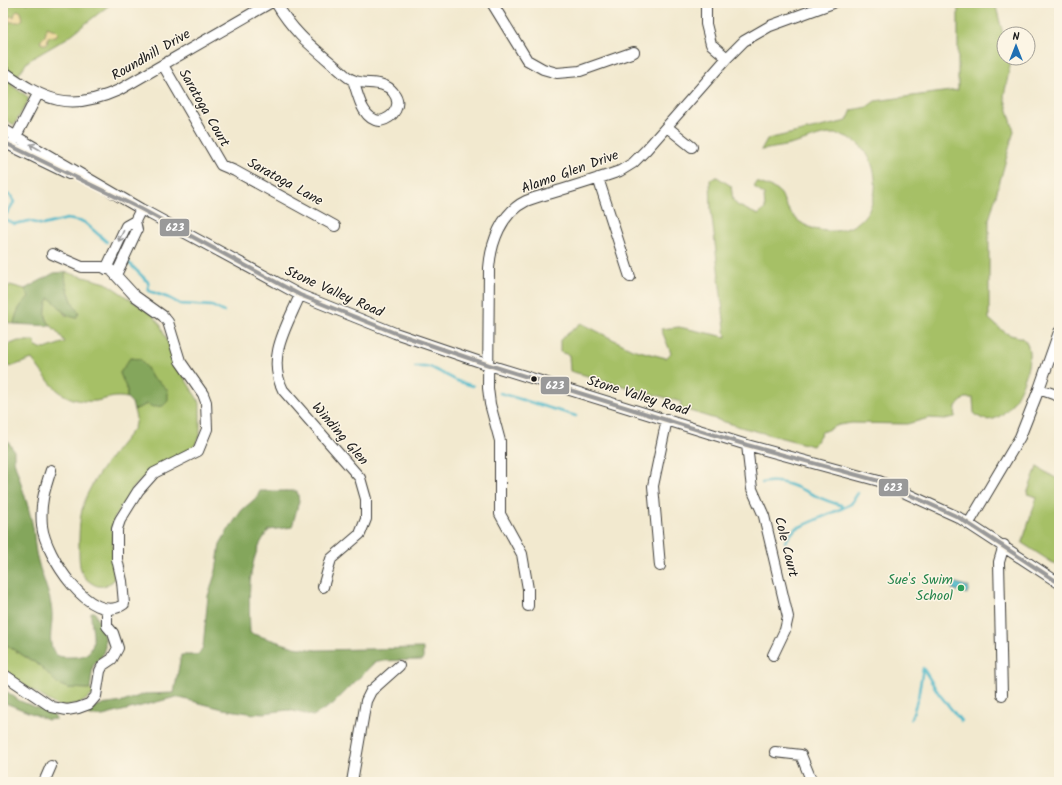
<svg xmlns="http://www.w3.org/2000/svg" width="1062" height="785" font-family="Kalam,sans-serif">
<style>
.green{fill:#a6c066;stroke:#616e41}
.forest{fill:#84a65b;stroke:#50613c}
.sand{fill:#eeda9e;stroke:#857b5d}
.water{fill:#4cb7c9;stroke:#346a72}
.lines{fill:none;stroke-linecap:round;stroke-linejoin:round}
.stream{stroke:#4cb7c9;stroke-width:2.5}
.minor-casing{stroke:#3c3b37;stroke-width:12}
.minor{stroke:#fff;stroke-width:10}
.bus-1-casing{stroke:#fcf5e5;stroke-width:7}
.bus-1{stroke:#999;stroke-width:4}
.oneway{stroke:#999}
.bus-dot{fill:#1c1c1c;stroke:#fcf5e5;stroke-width:1.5}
.leisure-dot{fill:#2e9e5b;stroke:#fcf5e5;stroke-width:1.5}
.labels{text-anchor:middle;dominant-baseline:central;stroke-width:3;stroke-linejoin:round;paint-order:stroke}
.street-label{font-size:14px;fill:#1c1c1c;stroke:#fcf5e5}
.leisure-label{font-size:14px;fill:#27864d;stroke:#fcf5e5;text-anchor:end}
.line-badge{stroke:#fcf5e5;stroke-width:1.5}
.badge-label{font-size:11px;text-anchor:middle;font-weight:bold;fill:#fff}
</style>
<rect width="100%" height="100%" fill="#fcf5e5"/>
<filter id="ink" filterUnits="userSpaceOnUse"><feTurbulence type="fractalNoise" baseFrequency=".025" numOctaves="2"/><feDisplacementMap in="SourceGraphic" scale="8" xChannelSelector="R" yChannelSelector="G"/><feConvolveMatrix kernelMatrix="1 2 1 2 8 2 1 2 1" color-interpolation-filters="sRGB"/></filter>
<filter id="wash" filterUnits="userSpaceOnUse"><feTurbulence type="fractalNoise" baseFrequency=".012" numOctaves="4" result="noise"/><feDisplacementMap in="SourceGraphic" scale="16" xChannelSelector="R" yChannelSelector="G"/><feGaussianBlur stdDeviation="0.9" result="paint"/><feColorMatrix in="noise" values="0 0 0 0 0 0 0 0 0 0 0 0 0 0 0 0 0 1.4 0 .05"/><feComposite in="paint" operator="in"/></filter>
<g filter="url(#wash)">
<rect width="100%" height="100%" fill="#f2e9cf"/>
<!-- green -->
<path class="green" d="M 3,3 L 112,3 L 67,38 L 28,61 L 11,85 L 28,97 L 28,101 L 14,125 L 3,118 Z
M 958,3 L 995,3 L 1004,38 L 1004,58 L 1010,58 L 1011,61 L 1004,96 L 1014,131 L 989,220 L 989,319 C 995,324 1000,329 1006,333 C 1014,338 1022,334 1027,344 C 1038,364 1005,443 974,413 L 973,398 L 965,398 L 956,406 L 955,417 L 945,419 L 929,418 L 907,424 L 852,423 L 839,425 L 822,432 L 813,446 L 744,428 L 680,408 L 681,402 L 570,371 L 569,355 L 560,352 L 560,340 L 581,323 L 632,349 L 666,358 L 671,353 L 661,329 L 679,327 L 726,337 L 711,209 L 710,179 L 717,177 L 731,186 L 733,200 L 737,205 L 758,215 L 765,209 L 764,195 L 754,187 L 757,182 C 763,185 777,188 781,194 C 783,197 784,202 786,205 C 792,218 804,227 819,230 C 890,243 892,140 835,134 C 823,133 811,139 800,142 C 787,146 774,148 761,150 L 767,139 L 847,121 L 852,110 L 867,107 L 875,101 L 958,90 Z
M 65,272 L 106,283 L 153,315 L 161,326 L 179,369 L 200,403 L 200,435 L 196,444 L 186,452 L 144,477 L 133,488 L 115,517 L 112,527 L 114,580 C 106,587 99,589 90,582 C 79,575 79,562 79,549 C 79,536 79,523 82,510 C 87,483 117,450 134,428 L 136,418 L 134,410 L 147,404 L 161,383 L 152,378 L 147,368 L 140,359 L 130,358 L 120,373 L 127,390 L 127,398 C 115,395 107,399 96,401 C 61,404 51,384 32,359 L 10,367 L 3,363 L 3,347 L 18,341 L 34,341 L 36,347 L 45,349 L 65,342 C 51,321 41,325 48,298 L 56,302 L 66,316 L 73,304 L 65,281 Z
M 10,285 L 25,289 L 30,297 C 20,305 16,312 14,324 L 3,321 L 3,291 Z
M 1037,467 L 1059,480 L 1059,567 L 1022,543 L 1037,497 L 1027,494 Z
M 3,645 L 6,645 L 39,665 L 58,684 L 68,688 L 90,689 L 94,694 L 81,703 L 59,707 L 3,672 Z"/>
<!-- forest -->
<path class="forest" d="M 65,272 C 65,287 71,301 79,313 L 76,318 C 61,315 61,305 49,298 C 45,309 43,317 51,326 L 14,324 C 16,312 20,305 29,297 L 25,289 L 54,273 Z
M 130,358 L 140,359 L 147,368 L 152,378 L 161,383 L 168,391 L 168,401 L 163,406 L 153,407 L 147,404 L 134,410 L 132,403 L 127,398 L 127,390 L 120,373 Z
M 3,433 L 14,451 L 14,461 C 20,481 27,501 32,522 C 35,535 34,548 38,561 C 42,578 51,595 52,613 C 53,625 47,642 54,652 C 58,658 65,657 71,657 C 104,658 90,630 91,612 L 95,612 L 105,638 L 105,647 L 102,656 L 93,666 L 90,689 L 68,688 L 58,684 L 39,665 L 6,645 L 3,599 Z
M 260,491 L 297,491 L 299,501 L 292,527 L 269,530 C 246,558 249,598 250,633 L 294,647 L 316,650 L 423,648 L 423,660 L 376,661 L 333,704 L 313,716 L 289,710 L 255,714 L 223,709 L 176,697 L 103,716 L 90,716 L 90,709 L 100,705 L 123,702 L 144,694 L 174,693 L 181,655 L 198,655 L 203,647 L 208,596 L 216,571 L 220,544 L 228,530 L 242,510 L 257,497 Z
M 3,689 L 20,701 L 53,714 L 56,719 L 48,720 L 3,702 Z"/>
<!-- sand -->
<path class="sand" d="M 18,10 L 21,12 L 23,19 L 19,22 L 10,22 L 8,19 L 9,16 L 14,17 L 15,13 Z
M 47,27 L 55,30 L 58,33 L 56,36 L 48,37 L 47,44 L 42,44 L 40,41 L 45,36 Z"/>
<!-- water -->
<path class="water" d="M 954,582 L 969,587 L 967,594 L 952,589 Z"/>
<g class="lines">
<!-- stream -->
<path class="stream" d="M 3,192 L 11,196 L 14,202 L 5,216 L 6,220 L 14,224 L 29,221 L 43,225 L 67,219 L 84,222 L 107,242
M 129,263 L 148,282 L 149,291 L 169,298 L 180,304 L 212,306 L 224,312
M 415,367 L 430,367 L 457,381 L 473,386
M 500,393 L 576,416
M 762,483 C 790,476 814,500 841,505 L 843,508 L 851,504 L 858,493
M 785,542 L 795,529 L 843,508
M 923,668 L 939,694 L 961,721
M 911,719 L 918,698 L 923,668"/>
</g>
</g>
<g filter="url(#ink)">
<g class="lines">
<defs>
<path id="minor" d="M 276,3 C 294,33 310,45 336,67 C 341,71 347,78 353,80 C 365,86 383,79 393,92 C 403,104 394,118 380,121 C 362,120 358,94 353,80
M 492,3 L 527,60 L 543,69 L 557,73 L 580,71 L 634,52
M 706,3 L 706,24 L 711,44 L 727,58
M 163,65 L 221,165 L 235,171 L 335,226
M 3,71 C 45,101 70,112 119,90 L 270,3
M 667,127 L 692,147
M 3,129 L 141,209 L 300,295 L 395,333 L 489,365 L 747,445 L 879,481 L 958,517 L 1059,583
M 3,142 L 69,174
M 13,142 L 38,94
M 598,178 L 630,277
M 106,269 L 126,226 L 135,221 L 141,209
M 116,275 L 137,230 L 135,221
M 300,295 C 287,326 266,357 283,390 L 360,478 L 366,499 L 366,519 L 360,534 L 331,559 L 323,587
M 1039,389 L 1059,396
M 747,445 L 752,489 L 764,516 L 788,617 L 785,630 L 773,655
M 51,470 C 44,491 40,504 42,526 C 45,554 91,628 124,604 L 122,581 L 117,559 L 117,529 L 120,520 L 138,491 L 154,473 L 198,451 L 207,429 L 206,402 L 203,394 L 180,361 L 168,322 L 163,316 L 135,296 L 111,270 L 102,267 L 82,267 L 52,254
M 969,523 L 1020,437 L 1039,389 L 1059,332
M 660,566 L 653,486 L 667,419
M 528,606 L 528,589 L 522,554 L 500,514 L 500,441 L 490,404 L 488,388 L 489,268 C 491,243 501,213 526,201 C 537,196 550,194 561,190 C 581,184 600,178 620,171 L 633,163 L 646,150 L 727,58 L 744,41 L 770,26 L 833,3
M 3,674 L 52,707 L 67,710 L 78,708 L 89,704 L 96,696 L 100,671 L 103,665 L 112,659 L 118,648 L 113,633 L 107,626 L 107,610
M 1002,695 L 999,562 L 1004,545
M 775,752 L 801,755 L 812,782
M 44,782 L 51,766
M 352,782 L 366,701 L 371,691 L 399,666"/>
</defs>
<!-- minor casing -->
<use href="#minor" class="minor-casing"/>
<!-- minor -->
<use href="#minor" class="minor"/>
<defs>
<path id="bus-1" d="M 3,142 L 141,209 L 300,295 L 395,333 L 489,365 L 747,445 L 879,481 L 958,517 L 1059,583"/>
</defs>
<!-- bus-1 casing -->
<use href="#bus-1" class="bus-1-casing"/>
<!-- bus-1 -->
<use href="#bus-1" class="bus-1"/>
</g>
<!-- one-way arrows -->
<defs><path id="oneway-shaft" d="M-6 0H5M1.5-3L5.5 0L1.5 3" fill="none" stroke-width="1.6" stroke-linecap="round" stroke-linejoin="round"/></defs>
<g class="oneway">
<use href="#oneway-shaft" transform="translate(35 147) rotate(-150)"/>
<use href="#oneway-shaft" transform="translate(121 236) rotate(116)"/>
</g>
</g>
<!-- markers -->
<circle class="bus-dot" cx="534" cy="379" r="3.5"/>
<circle class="leisure-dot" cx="961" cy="588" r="4"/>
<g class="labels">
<!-- street labels -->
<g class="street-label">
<text transform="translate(151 55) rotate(-30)">Roundhill Drive</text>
<text transform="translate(204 108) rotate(60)">Saratoga Court</text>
<text transform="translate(570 172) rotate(-20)">Alamo Glen Drive</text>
<text transform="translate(285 182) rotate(29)">Saratoga Lane</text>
<text transform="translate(334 292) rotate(24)">Stone Valley Road</text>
<text transform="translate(638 396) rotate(17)">Stone Valley Road</text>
<text transform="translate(340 434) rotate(49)">Winding Glen</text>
<text transform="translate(786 547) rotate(76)">Cole Court</text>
</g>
<!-- leisure labels -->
<g class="leisure-label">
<text x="953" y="580">Sue's Swim<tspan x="953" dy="16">School</tspan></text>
</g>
</g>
<g class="line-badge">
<rect x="159" y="218" width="31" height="19" rx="4" fill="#999"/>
<rect x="540" y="376" width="30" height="19" rx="4" fill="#999"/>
<rect x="878" y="478" width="31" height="19" rx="4" fill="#999"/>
</g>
<g class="badge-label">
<text x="175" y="231">623</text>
<text x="555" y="389">623</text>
<text x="893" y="491">623</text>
</g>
<!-- margin -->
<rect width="1062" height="785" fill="none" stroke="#fcf5e5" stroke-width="16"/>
<!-- north arrow -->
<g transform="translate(1016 46)"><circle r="19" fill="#fcf5e5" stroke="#a29e95"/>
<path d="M0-3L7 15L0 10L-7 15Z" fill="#1f6fb2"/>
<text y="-6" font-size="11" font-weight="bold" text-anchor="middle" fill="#1c1c1c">N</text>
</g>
</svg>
